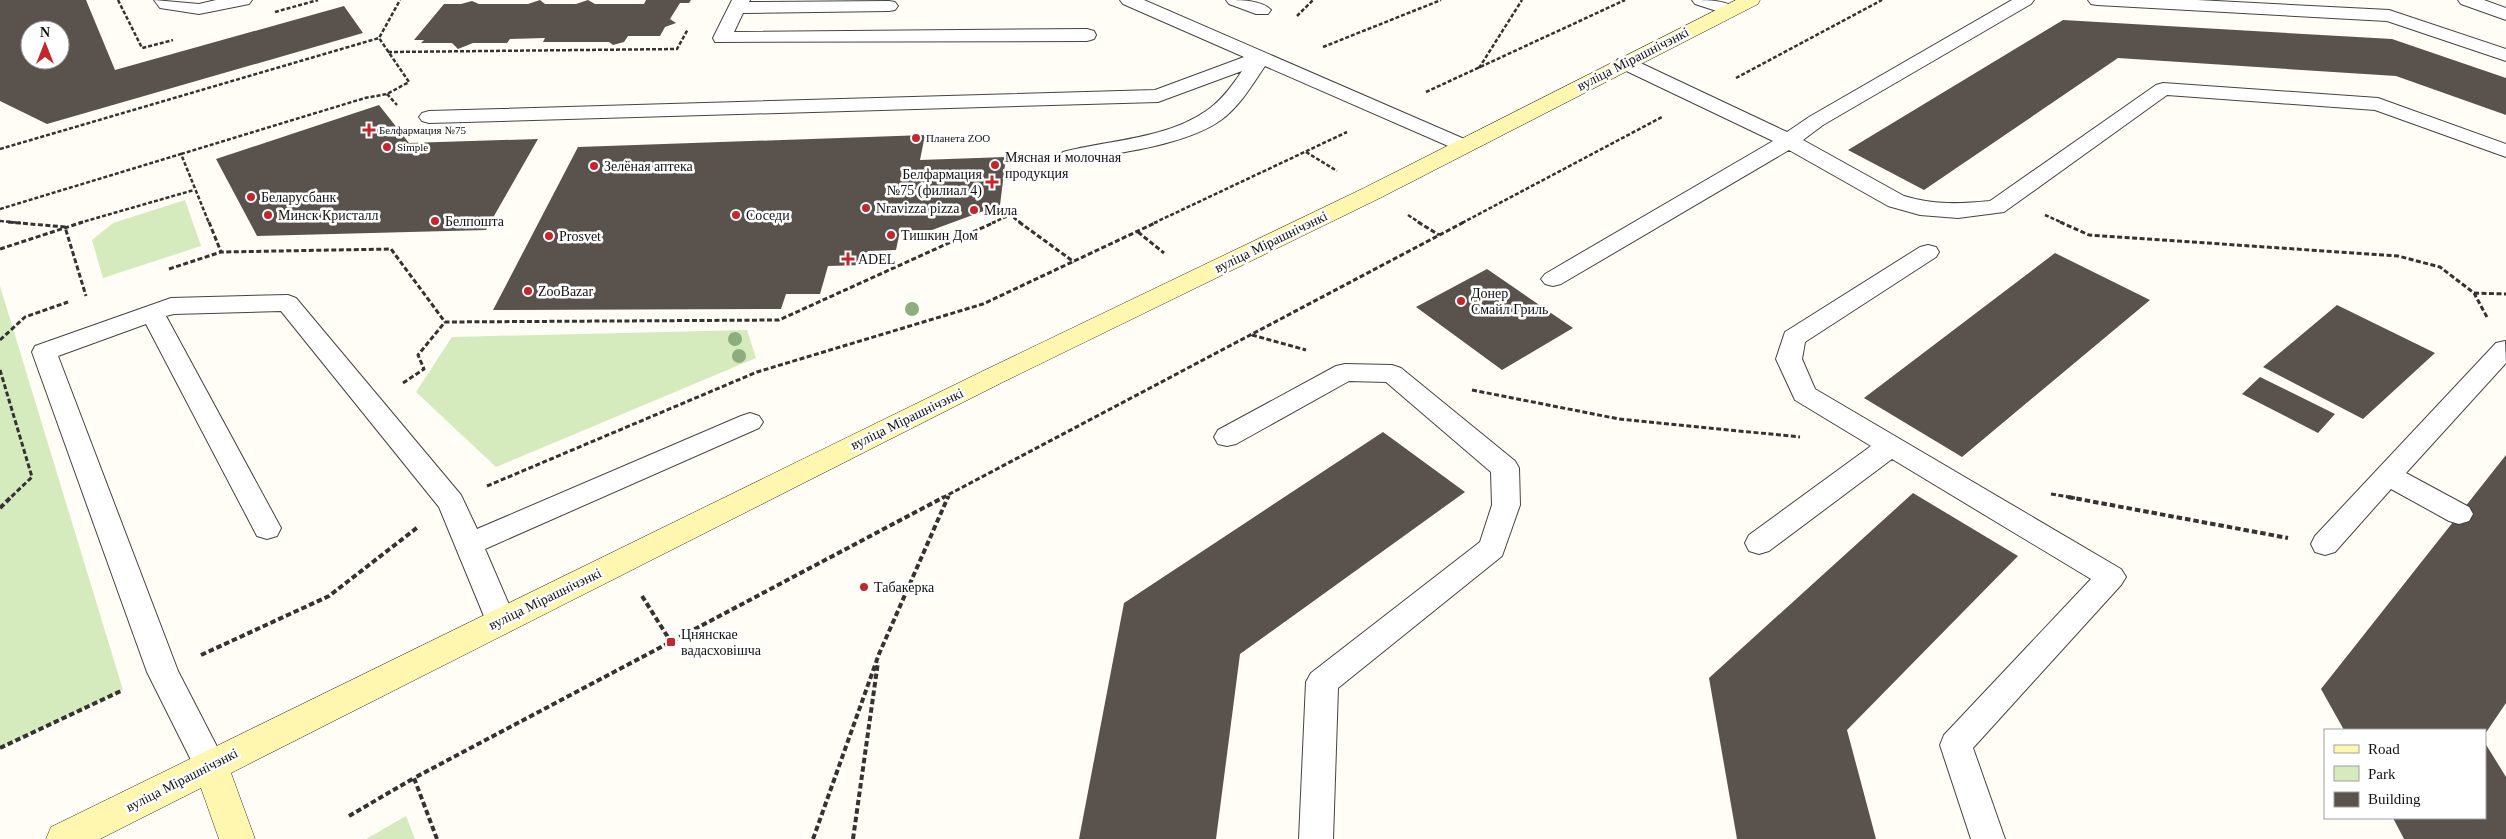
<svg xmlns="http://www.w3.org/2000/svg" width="2506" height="839" font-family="Georgia,serif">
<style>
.green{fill:#d5ebbd}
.building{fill:#5a524d;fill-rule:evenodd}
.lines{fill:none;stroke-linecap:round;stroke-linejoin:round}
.service-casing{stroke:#444;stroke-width:2}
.secondary-casing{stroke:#333;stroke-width:1}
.path-far2{stroke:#333;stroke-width:2.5;stroke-dasharray:4 2;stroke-linecap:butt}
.path-far1{stroke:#333;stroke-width:3;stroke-dasharray:5 2.5;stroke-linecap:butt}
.path{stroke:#333;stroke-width:4;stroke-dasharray:5.5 3;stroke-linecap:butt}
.service{fill:#fff;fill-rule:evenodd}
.secondary{fill:#fff6b0;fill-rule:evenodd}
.tree{fill:#8dad7f}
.poi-dot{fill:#c4262e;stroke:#fff;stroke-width:2}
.labels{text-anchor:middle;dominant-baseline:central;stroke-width:5;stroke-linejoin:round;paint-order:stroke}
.far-poi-label{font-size:11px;fill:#111;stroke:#fff;text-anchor:start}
.street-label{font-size:14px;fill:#111;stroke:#fff}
.poi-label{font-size:14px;fill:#111;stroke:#fff;text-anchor:start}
</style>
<rect width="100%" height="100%" fill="#fffdf5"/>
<!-- green -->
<path class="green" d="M 185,200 L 201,246 L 103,278 L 92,240 L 113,223 Z
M 0,286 L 123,690 L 0,748 Z
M 747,330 L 756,358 L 496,467 L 416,392 L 452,337 Z
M 406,816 L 415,839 L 366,839 Z"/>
<!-- building -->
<path class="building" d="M 0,0 L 86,0 L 115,70 L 344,6 L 363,33 L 47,124 L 0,101 ZM 30,30 L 60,30 L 60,60 L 30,60 Z
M 540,0 L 545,4 L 576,4 L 588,0 L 595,4 L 644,4 L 646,0 L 691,0 L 689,3 L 680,3 L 670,19 L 676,23 L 665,27 L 660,36 L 628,36 L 624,42 L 613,45 L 609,42 L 543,42 L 545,38 L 510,39 L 507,43 L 473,43 L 458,49 L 452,43 L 421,43 L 424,40 L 414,40 L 444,4 L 461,4 L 472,1 L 479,4 L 528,4 Z
M 2063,20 L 2392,39 L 2506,78 L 2506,115 L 2396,76 L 2118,58 L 1924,190 L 1848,150 Z
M 379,105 L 409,143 L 538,139 L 486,230 L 257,236 L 216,159 Z
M 925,135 L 920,160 L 1006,157 L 1000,205 L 932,230 L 900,231 L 896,250 L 868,251 L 865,265 L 828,266 L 820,294 L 786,294 L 781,309 L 493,310 L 578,147 Z
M 2055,253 L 2150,300 L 1962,457 L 1864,398 Z
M 1487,269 L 1573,328 L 1502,370 L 1416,307 Z
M 2337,305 L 2435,353 L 2363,419 L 2263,367 Z
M 2260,377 L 2335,414 L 2318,433 L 2242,394 Z
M 1383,432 L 1465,492 L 1240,654 L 1216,839 L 1079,839 L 1124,603 Z
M 2506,455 L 2506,703 L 2485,734 L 2485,730 L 2344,730 L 2321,689 Z
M 1913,493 L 2018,556 L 1847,730 L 1876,839 L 1737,839 L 1709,678 Z
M 2485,743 L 2506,777 L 2506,839 L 2404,839 L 2393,818 L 2485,818 Z"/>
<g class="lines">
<defs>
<path id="service" d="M 154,0 L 199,4 L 216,0 L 252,0 L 249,4 L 199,14 L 160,8 Z
M 732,0 L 750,0 L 749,2 L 889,1 L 895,2 L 898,6 L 895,10 L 889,11 L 743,13 L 734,32 L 1087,29 L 1094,31 L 1096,35 L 1094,39 L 1087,41 L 715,42 L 713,38 Z
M 1120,0 L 1144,0 L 1469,141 L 1472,145 L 1469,149 L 1462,151 L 1455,149 L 1265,66 C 1252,85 1240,106 1221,120 C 1185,146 1114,153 1070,162 L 1063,160 L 1059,156 L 1063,152 C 1109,140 1166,139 1206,111 C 1221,101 1232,86 1242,71 L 1158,102 L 429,123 L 422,121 L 419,117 L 422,113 L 429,111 L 1155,90 L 1244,57 L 1123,4 Z
M 1226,0 C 1240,0 1262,0 1271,10 L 1268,14 L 1256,14 L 1229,4 Z
M 1692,0 C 1706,0 1729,0 1738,10 L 1735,14 L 1729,15 L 1695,4 Z
M 2012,0 L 2034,0 L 2031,4 L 1823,125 L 1803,140 L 1904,196 C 1933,205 1960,204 1990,201 L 2156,85 L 2163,83 L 2378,98 L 2506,144 L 2506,157 L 2375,110 L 2167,95 L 2004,212 L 1958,218 L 1920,215 L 1888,206 L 1789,150 L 1561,284 L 1553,286 L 1545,284 L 1541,279 L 1545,274 L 1773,141 L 1618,67 L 1615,63 L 1618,59 L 1632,59 L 1787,132 L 1809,117 Z
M 2088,0 L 2197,0 L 2389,10 L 2506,49 L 2506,61 L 2387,21 L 2097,5 L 2091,4 Z
M 2458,0 L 2484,0 L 2506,8 L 2506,20 L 2461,4 Z
M 1928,245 L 1936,247 L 1939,252 L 1936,257 L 1805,342 L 1802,359 L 1815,389 L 2121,569 L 2126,577 L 2121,585 L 1973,748 L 2005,839 L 1971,839 L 1940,745 L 1944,735 L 2091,579 L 1892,459 L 1769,551 L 1759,554 L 1749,551 L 1745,543 L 1749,535 L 1871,446 L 1795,400 L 1776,359 L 1785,332 L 1920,247 Z
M 288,295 L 296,298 L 461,495 L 477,529 L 741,416 L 750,413 L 759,416 L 763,422 L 759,428 L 485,549 L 516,621 L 512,630 L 501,633 L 490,630 L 486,621 L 439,507 L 281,311 L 174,314 L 166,316 L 281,528 L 277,536 L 267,539 L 257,536 L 146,324 L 58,356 L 178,671 L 227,766 L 223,776 L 211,780 L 199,776 L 147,672 L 32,352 L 35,346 L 171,298 Z
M 2505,341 L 2506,363 L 2406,473 L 2469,507 L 2473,514 L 2469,521 L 2459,524 L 2449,521 L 2391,489 L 2335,552 L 2325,555 L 2315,552 L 2311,544 L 2315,536 L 2496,343 Z
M 1345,364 L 1392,365 L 1401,368 L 1515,461 L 1519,468 L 1520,505 L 1502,556 L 1338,688 L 1333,839 L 1299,839 L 1306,682 L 1311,673 L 1480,542 L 1492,505 L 1491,472 L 1386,382 L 1349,381 L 1236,444 L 1227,446 L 1218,444 L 1214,437 L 1218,430 L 1336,366 Z"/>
<path id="secondary" d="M 1736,0 L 1760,0 L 1758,4 L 1380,198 L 1003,382 L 231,773 L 255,839 L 219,839 L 201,788 L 100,839 L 46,839 L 51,827 L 985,370 L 1364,188 Z"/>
</defs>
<!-- service casing -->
<use href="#service" class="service-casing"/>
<!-- secondary casing -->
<use href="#secondary" class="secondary-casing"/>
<!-- path-far2 -->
<path class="path-far2" d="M 118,0 L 142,48 L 173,40
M 275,12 L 318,0
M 1297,16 L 1313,0
M 1323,47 L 1441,0
M 388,52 L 677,49 L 688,29
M 1479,68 L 1522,0
M 1736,78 L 1882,0
M 1426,92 L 1625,0
M 387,94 L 397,105
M 0,149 L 379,38 L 400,0
M 1306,152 L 1337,171
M 181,154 L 365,98 L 387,94 L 409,82 L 379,38
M 0,209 L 181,154 L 209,223
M 1408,215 L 1420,223
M 2045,215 L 2063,223
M 0,221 L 21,223
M 79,223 L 194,190
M 992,223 L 1010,215 L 1021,223
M 1154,223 L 1347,132
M 1462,223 L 1662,117"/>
<!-- path-far1 -->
<path class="path-far1" d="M 8,222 L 65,227 L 86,296
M 209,222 L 221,252
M 1019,222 L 1074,262
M 1418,222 L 1439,235
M 2060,222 L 2089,235 L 2398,256 L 2440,267 L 2474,293 L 2488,319
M 1138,232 L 1164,253
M 0,249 L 83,222
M 169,269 L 221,252 L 391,249 L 445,322 L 779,320 L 995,222
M 2474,293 L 2506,294
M 1252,335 L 1306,350
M 0,340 L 25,317 L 68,302
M 0,370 L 32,477 L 10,498
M 403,383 L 424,369 L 418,355 L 445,322
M 1472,390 L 1619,419 L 1800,437
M 487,486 L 757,372 L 983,304 L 1157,222
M 2051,494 L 2075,498
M 942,498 L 1464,222
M 948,498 L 949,496"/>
<!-- path -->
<path class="path" d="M 2068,497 L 2288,538
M 0,508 L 11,497
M 642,596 L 671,642
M 201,655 L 329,596 L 418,527
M 0,748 L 123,690
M 349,816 L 414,778
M 437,839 L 414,778 L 944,497
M 813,839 L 879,654 L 948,497
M 853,839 L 878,662"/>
<!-- service -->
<use href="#service" class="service"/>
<!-- secondary -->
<use href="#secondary" class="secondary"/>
</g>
<!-- trees -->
<g class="tree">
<circle cx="912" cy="309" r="7"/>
<circle cx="735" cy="339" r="7"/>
<circle cx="739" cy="356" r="7"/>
</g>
<!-- markers -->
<g class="poi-dot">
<path d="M366.5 122.5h5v5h5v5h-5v5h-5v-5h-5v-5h5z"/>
<circle cx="916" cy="138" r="5"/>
<circle cx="387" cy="147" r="5"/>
<circle cx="995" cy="165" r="5"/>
<circle cx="594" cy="166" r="5"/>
<path d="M989.5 174.5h5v5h5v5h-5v5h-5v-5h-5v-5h5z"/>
<circle cx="251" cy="197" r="5"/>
<circle cx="866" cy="208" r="5"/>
<circle cx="974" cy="210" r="5"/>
<circle cx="268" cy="215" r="5"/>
<circle cx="736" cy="215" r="5"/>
<circle cx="435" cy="221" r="5"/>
<circle cx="891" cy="235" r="5"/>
<circle cx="549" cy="236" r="5"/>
<path d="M845.5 251.5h5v5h5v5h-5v5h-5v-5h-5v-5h5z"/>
<circle cx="528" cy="291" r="5"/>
<circle cx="1461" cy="301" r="5"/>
<circle cx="864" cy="587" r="5"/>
<rect x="666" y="637" width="10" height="10" rx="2.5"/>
</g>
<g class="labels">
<!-- far-poi labels -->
<g class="far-poi-label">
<text x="379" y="130">Белфармация №75</text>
<text x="926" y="138">Планета ZOO</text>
<text x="397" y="147">Simple</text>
</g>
<!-- street labels -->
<g class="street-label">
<text transform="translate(1633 59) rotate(-27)">вуліца Мірашнічэнкі</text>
<text transform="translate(1271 242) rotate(-26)">вуліца Мірашнічэнкі</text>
<text transform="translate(907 419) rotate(-26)">вуліца Мірашнічэнкі</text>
<text transform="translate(545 599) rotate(-26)">вуліца Мірашнічэнкі</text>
<text transform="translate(182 780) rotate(-27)">вуліца Мірашнічэнкі</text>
</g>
<!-- poi labels -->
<g class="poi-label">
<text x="1005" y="157">Мясная и молочная<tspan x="1005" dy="16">продукция</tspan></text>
<text x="604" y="166">Зелёная аптека</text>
<text x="982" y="174" text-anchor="end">Белфармация<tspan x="982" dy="16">№75 (филиал 4)</tspan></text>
<text x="261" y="197">Беларусбанк</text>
<text x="876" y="208">Nravizza pizza</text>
<text x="984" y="210">Мила</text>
<text x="278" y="215">Минск Кристалл</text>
<text x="746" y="215">Соседи</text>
<text x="445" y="221">Белпошта</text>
<text x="901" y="235">Тишкин Дом</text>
<text x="559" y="236">Prosvet</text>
<text x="858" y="259">ADEL</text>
<text x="538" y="291">ZooBazar</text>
<text x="1471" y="293">Донер<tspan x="1471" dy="16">Смайл Гриль</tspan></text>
<text x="874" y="587">Табакерка</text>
<text x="681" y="634">Цнянскае<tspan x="681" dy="16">вадасховішча</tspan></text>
</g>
</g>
<!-- legend -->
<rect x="2324" y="729" width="162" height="90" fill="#ffffff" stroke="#a0a0a0"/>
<rect x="2334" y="745" width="25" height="8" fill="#fff6b0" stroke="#a0a0a0"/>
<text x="2368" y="754" font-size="15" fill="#111111">Road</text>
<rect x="2334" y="766" width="25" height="15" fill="#d5ebbd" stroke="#a0a0a0"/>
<text x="2368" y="779" font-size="15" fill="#111111">Park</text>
<rect x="2334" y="792" width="25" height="15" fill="#5a524d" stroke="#a0a0a0"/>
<text x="2368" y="804" font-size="15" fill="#111111">Building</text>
<!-- north arrow -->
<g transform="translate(45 45)"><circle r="24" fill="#ffffff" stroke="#a0a0a0"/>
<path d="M0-4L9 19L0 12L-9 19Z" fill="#c4262e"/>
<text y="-8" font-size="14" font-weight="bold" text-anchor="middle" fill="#111111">N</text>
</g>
</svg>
